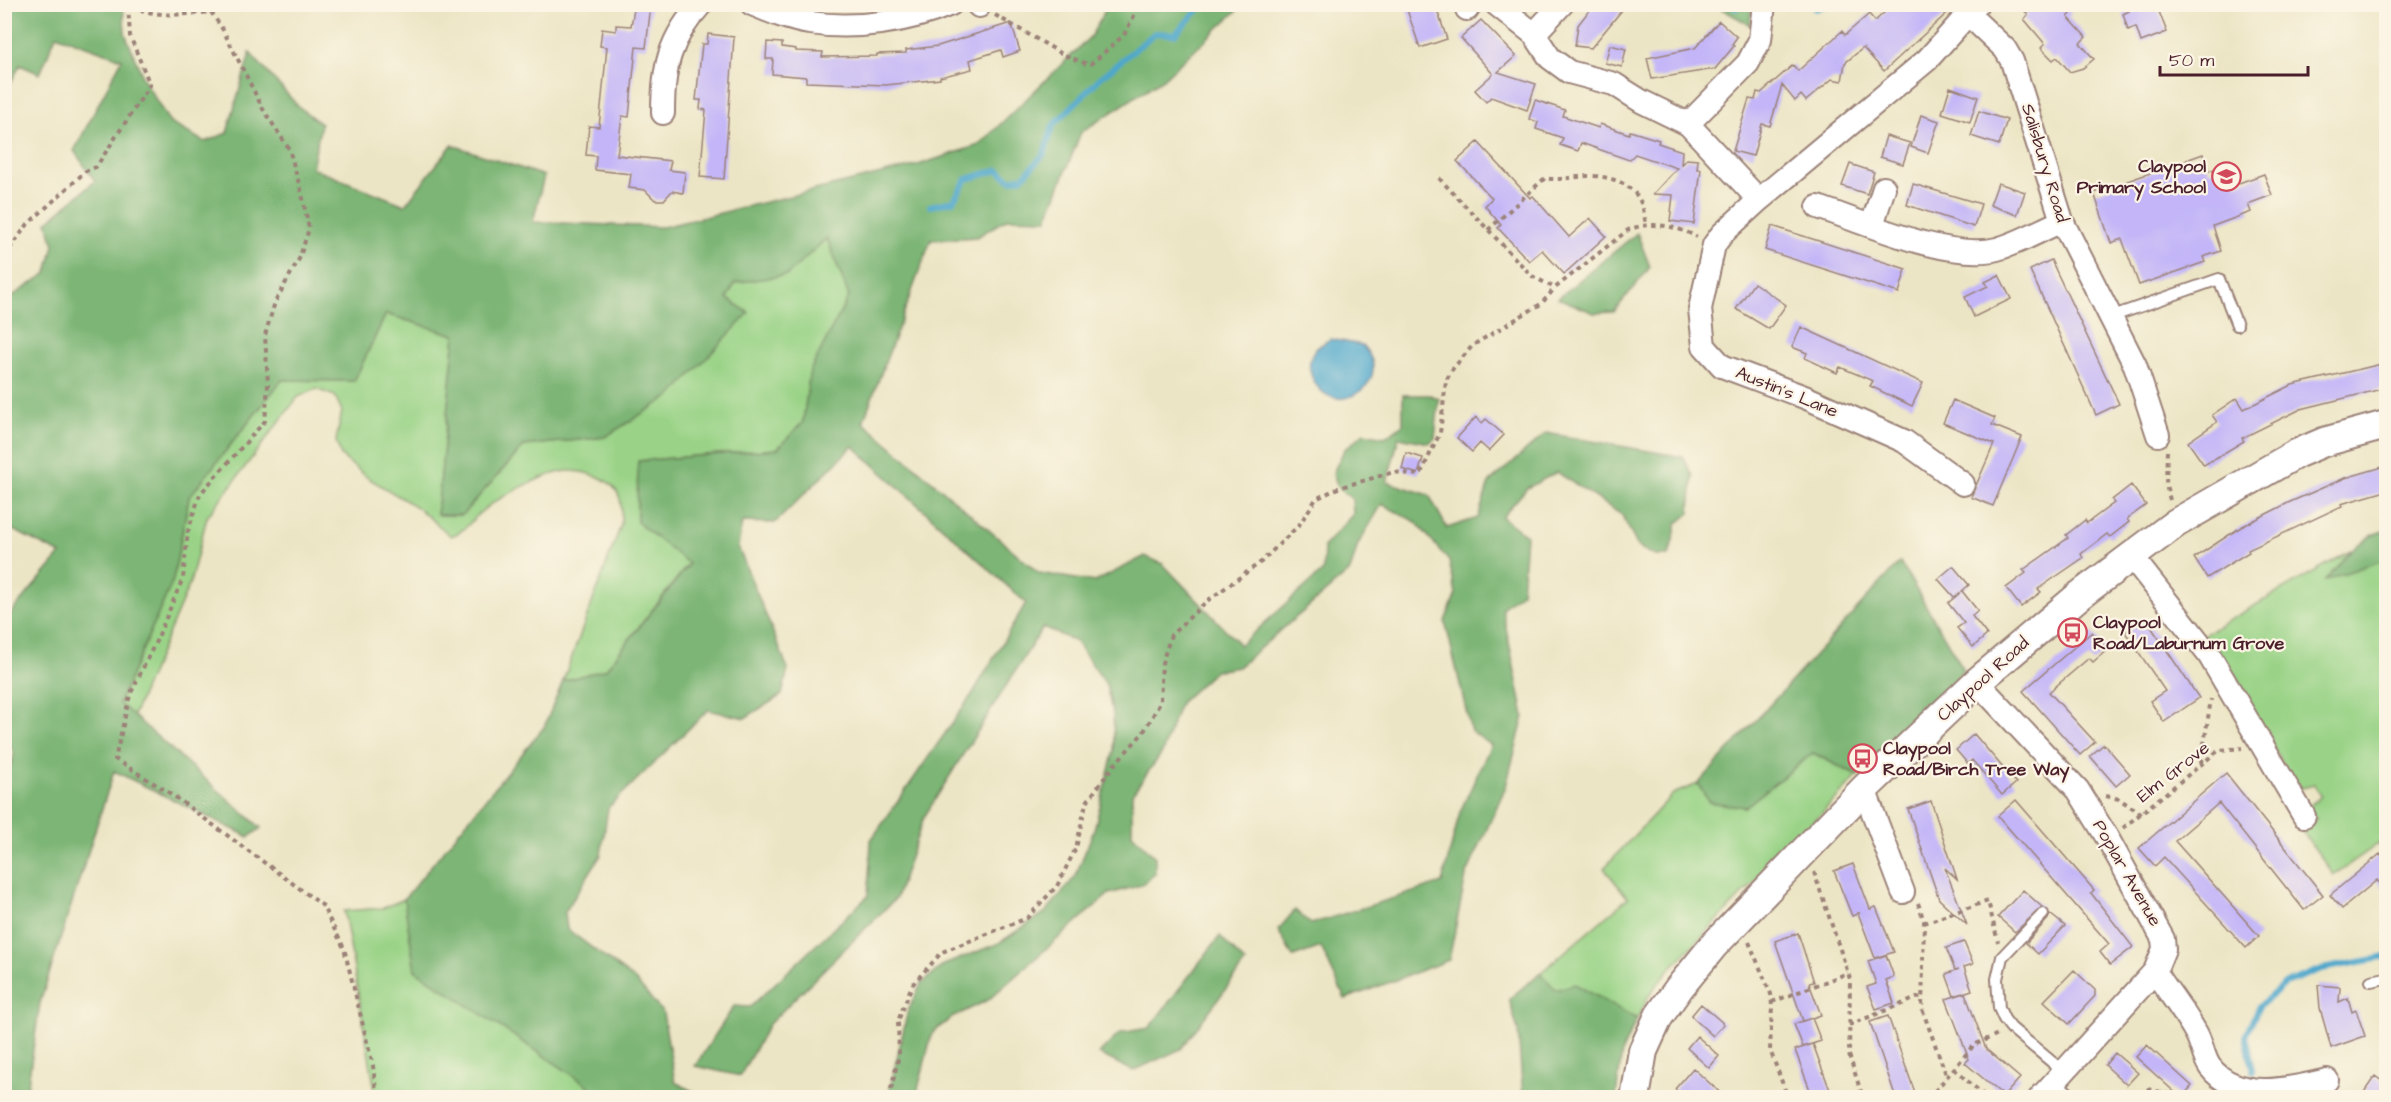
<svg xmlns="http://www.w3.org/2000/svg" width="2391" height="1102" font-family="'Architects Daughter',sans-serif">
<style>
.green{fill:#9ad387;stroke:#727959;stroke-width:1.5}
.forest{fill:#7bb574;stroke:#626a50;stroke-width:1.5}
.water{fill:#4ea7cc;stroke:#4c637c;stroke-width:1.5}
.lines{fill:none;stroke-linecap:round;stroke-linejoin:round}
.stream{stroke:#4ea7cc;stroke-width:6}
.building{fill:#c3b5f8}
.service-casing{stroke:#9b8278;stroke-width:14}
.minor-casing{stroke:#9b8278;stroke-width:26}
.tertiary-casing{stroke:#9b8278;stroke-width:32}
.path{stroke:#9b8278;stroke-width:4;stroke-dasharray:4.5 4.5;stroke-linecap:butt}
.service{stroke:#fff;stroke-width:10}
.minor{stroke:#fff;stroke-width:22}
.tertiary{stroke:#fff;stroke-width:28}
.labels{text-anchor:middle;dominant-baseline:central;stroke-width:4.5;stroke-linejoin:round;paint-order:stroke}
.street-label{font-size:18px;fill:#4a1f2b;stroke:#fcf5e5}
.poi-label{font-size:18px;font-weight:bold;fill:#4a1f2b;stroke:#fcf5e5;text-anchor:start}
</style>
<rect width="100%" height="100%" fill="#fcf5e5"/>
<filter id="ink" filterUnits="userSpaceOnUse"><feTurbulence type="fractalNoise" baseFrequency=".0167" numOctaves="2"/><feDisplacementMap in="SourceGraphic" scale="12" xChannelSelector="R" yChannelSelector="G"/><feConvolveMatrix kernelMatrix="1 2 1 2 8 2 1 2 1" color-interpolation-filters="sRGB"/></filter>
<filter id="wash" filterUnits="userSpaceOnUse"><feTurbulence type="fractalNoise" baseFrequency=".008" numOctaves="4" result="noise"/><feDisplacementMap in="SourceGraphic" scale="24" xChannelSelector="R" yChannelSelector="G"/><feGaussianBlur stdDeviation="1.35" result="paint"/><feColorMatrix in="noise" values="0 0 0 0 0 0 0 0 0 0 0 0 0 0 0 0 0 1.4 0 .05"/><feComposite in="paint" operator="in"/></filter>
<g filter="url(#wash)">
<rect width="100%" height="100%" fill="#ece5c5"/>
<!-- green -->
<path class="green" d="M 827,238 L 849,296 L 810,371 L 803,422 L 777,449 L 638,461 L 637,522 L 689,563 L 606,669 L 563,681 L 621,525 C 622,504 623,489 601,478 C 589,473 574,469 561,472 C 540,476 499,497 482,511 C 471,520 466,531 451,536 L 418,508 L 368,478 L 341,456 L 336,441 L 342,411 L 335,396 L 316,389 L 298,397 L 207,517 L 190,583 L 133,716 L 119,703 L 173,580 L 189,497 L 282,380 L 354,381 L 386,314 L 455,335 L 437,515 L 462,515 L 524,446 L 605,437 L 749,313 L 727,298 L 735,283 L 787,274 Z
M 2352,550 L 2326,579 L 2386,559 L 2386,854 L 2378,844 L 2334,875 L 2301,830 L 2316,819 L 2308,807 L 2321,796 L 2314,785 L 2298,789 L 2203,635 Z
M 1813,753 L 1858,776 L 1668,971 L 1650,994 L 1637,1019 L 1575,984 L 1556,990 L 1540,973 L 1628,898 L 1604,868 L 1673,794 L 1698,784 L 1709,802 L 1745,807 Z
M 404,899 L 415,970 L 590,1086 L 588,1097 L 376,1097 L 344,911 L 383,908 Z"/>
<!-- forest -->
<path class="forest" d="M 5,4 L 123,5 L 125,33 L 144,80 L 170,123 L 205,142 L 227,133 L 250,53 L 298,106 L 321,124 L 312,168 L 405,205 L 452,145 L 544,176 L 533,222 L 663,227 L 918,165 L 979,145 L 1091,36 L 1108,5 L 1243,5 L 1163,79 L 1081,132 L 1047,219 L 1008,218 L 977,237 L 931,240 L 863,422 L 1039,573 L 1095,582 L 1145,556 L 1163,564 L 1240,645 L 1323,571 L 1324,546 L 1353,514 L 1352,499 L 1338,488 L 1333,473 L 1344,450 L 1364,433 L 1385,437 L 1403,424 L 1403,395 L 1430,395 L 1439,399 L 1435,438 L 1429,443 L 1399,437 L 1387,482 L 1429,495 L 1447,528 L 1478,518 L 1489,483 L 1546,433 L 1683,457 L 1693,476 L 1690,513 L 1677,524 L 1669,556 L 1656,556 L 1638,547 L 1622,515 L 1557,472 L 1527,488 L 1502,517 L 1526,535 L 1522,592 L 1502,608 L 1524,716 L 1506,786 L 1466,876 L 1449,960 L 1345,999 L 1321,947 L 1293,957 L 1278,930 L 1295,910 L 1311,924 L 1442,883 L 1460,812 L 1491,745 L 1471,731 L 1445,621 L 1456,594 L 1449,561 L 1416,522 L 1382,504 L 1358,544 L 1350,571 L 1238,667 L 1215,671 L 1180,703 L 1162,753 L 1132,794 L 1132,834 L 1155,857 L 1155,874 L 1141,885 L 1109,894 L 988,1000 L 953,1017 L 932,1033 L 916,1097 L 888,1097 L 908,1010 L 921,984 L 944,965 L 999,943 L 1046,912 L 1075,877 L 1094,830 L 1114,750 L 1113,715 L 1106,684 L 1076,642 L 1043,627 L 924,817 L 896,898 L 769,1024 L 740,1076 L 695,1066 L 734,1006 L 750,1007 L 868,896 L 871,840 L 973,693 L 1026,603 L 853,446 L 775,523 L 742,522 L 738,547 L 788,669 L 782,695 L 745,718 L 708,710 L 608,808 L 601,855 L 565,912 L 567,929 L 635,980 L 663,1013 L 675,1082 L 704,1097 L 588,1097 L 589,1086 L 415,970 L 404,899 L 544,727 L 563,681 L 606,669 L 689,564 L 637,522 L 638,461 L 777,449 L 803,422 L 810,371 L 849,296 L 827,238 L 787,275 L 735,283 L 727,298 L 749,313 L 672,395 L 605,437 L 524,446 L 462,515 L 437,515 L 455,335 L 386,314 L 354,381 L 282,380 L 189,497 L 173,580 L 119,703 L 261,828 L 249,837 L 114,771 L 40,1003 L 26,1097 L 5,1097 L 4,789 L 14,754 L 5,736 L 5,620 L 61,554 L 5,526 L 5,298 L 11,297 L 47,273 L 54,245 L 47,222 L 95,181 L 74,151 L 122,59 L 56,35 L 40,74 L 20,65 L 5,94 Z
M 1717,5 L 1752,5 L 1750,25 L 1720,8 Z
M 1637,233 L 1650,267 L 1614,312 L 1594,313 L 1558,298 Z
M 2386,530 L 2386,559 L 2325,580 C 2343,560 2360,537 2386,530 Z
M 1900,562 L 1964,670 L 1858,776 L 1813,753 L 1745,807 L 1709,802 L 1698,784 Z
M 1220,936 L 1245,963 L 1181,1049 L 1133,1071 L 1099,1054 L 1120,1033 L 1149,1028 Z
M 1540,973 L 1556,990 L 1575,984 L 1637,1019 L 1622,1051 L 1616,1097 L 1523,1097 L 1518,1030 L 1509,999 Z"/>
<!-- water -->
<path class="water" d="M 1330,339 L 1362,345 C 1368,352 1374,360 1373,370 C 1372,387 1351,401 1336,398 C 1317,395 1304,371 1312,354 C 1316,347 1323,344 1330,339 Z"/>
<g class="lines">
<!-- stream -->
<path class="stream" d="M 1730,4 L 1736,8
M 1816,9 L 1829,4
M 930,206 L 953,201 L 967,179 L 998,170 L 1011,180 L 1023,177 L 1044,154 L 1053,126 L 1100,78 L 1155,33 L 1175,34 L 1204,4
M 2253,1071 L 2246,1035 L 2259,1006 L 2286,983 L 2322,969 L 2386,957"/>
</g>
<g id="blocks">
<!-- building -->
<path class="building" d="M 635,4 L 651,4 L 646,48 L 636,47 L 629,117 L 622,116 L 617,155 L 671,161 L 669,170 L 685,172 L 683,193 L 672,191 L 664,200 L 655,200 L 645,190 L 629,188 L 631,174 L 595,170 L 596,156 L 586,155 L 589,126 L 599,127 L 607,47 L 600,46 L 602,29 L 616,31 L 616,25 L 631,26 Z
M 1405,4 L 1435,4 L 1447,39 L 1420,48 Z
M 1594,4 L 1627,4 L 1591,48 L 1575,46 L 1578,25 Z
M 1894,4 L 1957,4 L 1884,71 L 1863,48 L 1845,63 L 1842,81 L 1832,79 L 1806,101 L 1801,95 L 1795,101 L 1782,85 L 1770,126 L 1762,124 L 1753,156 L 1733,151 L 1749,99 L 1755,100 L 1757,92 L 1761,93 L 1793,65 L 1798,71 L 1842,31 L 1845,35 L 1869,14 L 1875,21 Z
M 2019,4 L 2063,4 L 2071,14 L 2068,17 L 2086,37 L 2080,43 L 2094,59 L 2083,68 L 2070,72 L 2057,57 L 2053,60 L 2041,48 L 2045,44 L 2024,19 L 2028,15 Z
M 2127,4 L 2156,4 L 2167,32 L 2141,42 L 2136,27 L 2128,30 L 2123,14 L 2129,11 Z
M 1481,20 L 1516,56 L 1498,72 L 1536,84 L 1527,110 L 1491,97 L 1486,102 L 1475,90 L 1493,74 L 1461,38 Z
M 1719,21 L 1737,37 L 1732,44 L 1734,46 L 1715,69 L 1652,79 L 1647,58 L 1695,48 Z
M 1011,23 L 1020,51 L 1003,57 L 1001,50 L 970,60 L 972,69 L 940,77 L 940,79 L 886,85 L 806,82 L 806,77 L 772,74 L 773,59 L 766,59 L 767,42 L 782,43 L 782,47 L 796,49 L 796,51 L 823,52 L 822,57 L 877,56 L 877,54 L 906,53 L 906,50 L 938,46 Z
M 708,34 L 734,37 L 724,179 L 700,177 L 706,110 L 700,109 L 701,100 L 696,100 L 702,44 L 707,44 Z
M 1610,45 L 1626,49 L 1622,67 L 1605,63 Z
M 1950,87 L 1978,97 L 1970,122 L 1942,113 Z
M 1535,100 L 1565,110 L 1563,116 L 1599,128 L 1600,124 L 1629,134 L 1630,131 L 1659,140 L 1658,143 L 1682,151 L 1681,165 L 1686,159 L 1698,160 L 1697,169 L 1701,169 L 1694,224 L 1670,221 L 1673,195 L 1653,194 L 1677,168 L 1635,154 L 1629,160 L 1581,143 L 1578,151 L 1560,145 L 1563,138 L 1536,129 L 1538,122 L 1529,119 Z
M 1979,111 L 2007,120 L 1999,145 L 1971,136 Z
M 1921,115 L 1939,121 L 1928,153 L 1911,147 Z
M 1886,136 L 1910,143 L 1903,164 L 1880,157 Z
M 1478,142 L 1530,198 L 1533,196 L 1569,237 L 1590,218 L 1606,236 L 1564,274 L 1542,250 L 1529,261 L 1498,228 L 1501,225 L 1485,206 L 1492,198 L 1457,161 Z
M 2203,154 L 2209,171 L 2229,164 L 2236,184 L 2264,174 L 2272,195 L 2248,204 L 2251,212 L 2213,226 L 2221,251 L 2203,257 L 2205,262 L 2139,285 L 2122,239 L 2111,243 L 2094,193 Z
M 1850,164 L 1874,172 L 1867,194 L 1842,186 Z
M 1998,183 L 2025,192 L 2017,215 L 1990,205 Z
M 1913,184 L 1981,204 L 1974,227 L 1907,205 Z
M 1772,226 L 1906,269 L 1899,293 L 1765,250 Z
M 2051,260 L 2119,404 L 2096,415 L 2030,270 Z
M 1999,275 L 2011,299 L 1974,317 L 1965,297 L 1988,286 L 1985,282 Z
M 1754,283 L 1786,305 L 1769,329 L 1736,309 Z
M 1801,327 L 1923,383 L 1912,406 L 1870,386 L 1873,381 L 1840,367 L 1837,373 L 1805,358 L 1807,353 L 1792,347 Z
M 2386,363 L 2386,388 L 2301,409 L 2242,438 L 2244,441 L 2204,465 L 2188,442 L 2217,422 L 2212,415 L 2237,398 L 2244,409 L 2292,385 Z
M 1953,400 L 1995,418 L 1992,425 L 2022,437 L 1993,506 L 1971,497 L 1994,444 L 1943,423 Z
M 1476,417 L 1482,423 L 1486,419 L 1504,435 L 1489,451 L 1480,443 L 1472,452 L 1457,438 Z
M 1406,453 L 1423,458 L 1418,474 L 1402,469 Z
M 2386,466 L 2386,491 L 2341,504 L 2342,506 L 2248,550 L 2249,552 L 2207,578 L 2194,558 L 2241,527 L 2290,502 L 2345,478 Z
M 2131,485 L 2146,505 L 2127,519 L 2129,522 L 2110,537 L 2107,534 L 2081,554 L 2083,558 L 2038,589 L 2041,592 L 2021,607 L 2006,588 L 2026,573 L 2023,570 L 2068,538 L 2066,535 L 2085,520 L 2087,523 L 2114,503 L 2112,500 Z
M 1953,566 L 1969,585 L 1962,591 L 1978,611 L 1972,616 L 1987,635 L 1973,647 L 1957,628 L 1964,623 L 1948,603 L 1960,593 L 1954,597 L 1938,579 Z
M 2145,618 L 2199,698 L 2164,722 L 2150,701 L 2165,691 L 2125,632 Z
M 2092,632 L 2107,650 L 2093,662 L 2089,658 L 2049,692 L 2095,742 L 2080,755 L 2023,691 Z
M 1974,734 L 2016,783 L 2002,795 L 1972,760 L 1968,764 L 1956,750 Z
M 2104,744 L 2130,774 L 2116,786 L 2090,756 Z
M 2226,773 L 2323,895 L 2304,910 L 2219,803 L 2175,841 L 2259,936 L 2246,948 L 2164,857 L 2155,866 L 2139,848 Z
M 2016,800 L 2094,890 L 2091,893 L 2133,947 L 2110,965 L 2100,952 L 2109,944 L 1998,816 Z
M 1931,801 L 1957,879 L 1945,868 L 1967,925 L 1939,899 L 1908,809 Z
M 2380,854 L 2386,862 L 2386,891 L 2377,880 L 2342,909 L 2330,895 Z
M 1853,864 L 1870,909 L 1876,907 L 1894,952 L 1875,958 L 1858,913 L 1860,913 L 1852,916 L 1834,871 Z
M 2023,890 L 2042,907 L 2015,932 L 1998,917 Z
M 2050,914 L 2065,926 L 2038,954 L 2026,943 L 2048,919 Z
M 1798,933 L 1814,982 L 1809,983 L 1821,1015 L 1803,1021 L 1775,941 Z
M 1964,942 L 1973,964 L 1964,967 L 1972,990 L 1954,996 L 1946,974 L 1959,969 L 1955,970 L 1946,948 Z
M 1886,955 L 1894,977 L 1886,980 L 1894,1003 L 1876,1009 L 1867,987 L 1876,984 L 1868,961 Z
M 2074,970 L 2095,990 L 2095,996 L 2069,1024 L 2044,1001 Z
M 2318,985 L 2340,987 L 2339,1002 L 2348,998 L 2352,1012 L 2356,1010 L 2365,1036 L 2331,1048 L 2320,1008 Z
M 1965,993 L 1986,1049 L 2020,1078 L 2004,1096 L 1965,1063 L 1969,1059 L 1946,999 Z
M 1701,1004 L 1724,1024 L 1713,1036 L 1691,1016 Z
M 1888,1016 L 1904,1062 L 1917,1098 L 1896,1098 L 1870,1022 Z
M 1812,1018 L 1821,1041 L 1803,1047 L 1794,1024 Z
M 1697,1036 L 1719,1056 L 1709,1068 L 1687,1048 Z
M 1813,1044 L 1821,1066 L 1833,1098 L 1813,1098 L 1795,1050 Z
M 2147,1045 L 2192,1086 L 2181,1098 L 2136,1057 Z
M 2115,1053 L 2138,1073 L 2127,1085 L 2105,1065 Z
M 1693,1068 L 1726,1098 L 1685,1098 L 1675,1089 Z
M 2375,1076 L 2386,1084 L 2386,1098 L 2360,1098 Z"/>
</g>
</g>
<g filter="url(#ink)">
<use href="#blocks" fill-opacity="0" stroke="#9b8278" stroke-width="1.5"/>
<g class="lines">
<defs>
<path id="service" d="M 2110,317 L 2219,279 L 2237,325
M 2043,914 L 2002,957 L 1997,979 L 1999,1008 L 2004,1019 L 2011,1028 L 2064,1072
M 2371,981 L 2386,978
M 2055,1081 L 2074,1098"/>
<path id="minor" d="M 752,4 C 771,12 790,20 810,23 C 855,30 909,22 951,4
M 977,4 L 979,6
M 1496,4 L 1534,34 L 1550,58 L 1569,72 L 1614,84 L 1641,101 L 1688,124 L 1759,200
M 1467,9 L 1470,4
M 1969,15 L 2005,49 L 2012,61 L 2062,221 L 2135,365 L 2158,435
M 1534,34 L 1562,4
M 663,113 C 663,68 669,39 701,4
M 1688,124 L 1748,63 L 1760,40 L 1764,4
M 1818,207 C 1865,223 1950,261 1997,249 C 2019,243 2041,230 2062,221
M 1872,225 L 1884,188
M 1963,484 L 1904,441 L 1807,398 L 1722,366 L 1704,346 L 1700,309 L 1714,245 L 1722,234 L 1759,200 L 1927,60 L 1977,4
M 2132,557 L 2209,655 L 2304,816
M 1977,682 L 2078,790 L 2108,839 L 2163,939 L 2164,949 L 2155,971 L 2040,1098
M 1864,789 L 1903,892
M 2155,971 C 2168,992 2184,1011 2196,1033 C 2202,1043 2203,1057 2210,1067 C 2237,1102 2290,1089 2327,1080"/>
<path id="tertiary" d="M 1635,1098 L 1643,1051 L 1659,1016 L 1679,988 L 1714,945 L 1864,789 L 1977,682 L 2080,595 L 2176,523 L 2296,454 L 2324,442 L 2386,425"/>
</defs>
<!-- service casing -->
<use href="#service" class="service-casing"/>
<!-- minor casing -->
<use href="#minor" class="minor-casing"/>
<!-- tertiary casing -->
<use href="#tertiary" class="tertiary-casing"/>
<!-- path -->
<path class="path" d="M 211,12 L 238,4
M 995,15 L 1064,55 L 1090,65 L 1124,35 L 1140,4
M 1439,178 L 1532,276 L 1555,288 L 1628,230 C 1650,221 1675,225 1697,237
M 1488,230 L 1545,178 C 1559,181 1572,177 1587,176 C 1606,175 1631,182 1640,201 C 1644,208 1644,217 1646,224
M 4,256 L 28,224 L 86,171 L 96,167 L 150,85 L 130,36 L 128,5 C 156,18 181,15 211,12 L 223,30 L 263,109 L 289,149 L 302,194 L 309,229 L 299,259 L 275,302 L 265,335 L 268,385 L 265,421 L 200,494 L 188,531 L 183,578 L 158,637 L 130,695 L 115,759 L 171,794 L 322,905 L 344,948 L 373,1066 L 377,1098
M 2167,451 L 2166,485 L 2170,500
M 2201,763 L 2211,699
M 2106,796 L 2119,799 L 2142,814
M 2123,828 L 2214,754 L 2220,750 L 2242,748
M 1814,872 L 1850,979 L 1849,1055 L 1863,1098
M 1918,903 L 1924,921 L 1922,1009 L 1947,1077
M 1924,923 L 1988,901 L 1998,942
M 1749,942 L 1771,994 L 1772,1006 L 1770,1050 L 1788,1098
M 1772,1002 L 1848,973
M 1849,1025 L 1922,996
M 1954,1069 L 1987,1098
M 889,1098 L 899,1055 L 898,1021 L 912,985 L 942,952 L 1027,918 L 1057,886 L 1076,848 L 1086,803 L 1114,765 L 1143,733 L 1160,703 L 1162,663 L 1171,635 L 1207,601 L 1261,562 L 1299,525 L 1316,499 L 1338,488 L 1394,472 L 1420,475 L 1440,433 L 1446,381 L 1451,371 L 1473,345 L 1541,304 L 1555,288
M 1929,1098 L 1974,1045 L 1998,1034
M 2132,1098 L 2149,1089 L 2168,1094"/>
<!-- service -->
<use href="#service" class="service"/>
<!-- minor -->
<use href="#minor" class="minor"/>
<!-- tertiary -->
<use href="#tertiary" class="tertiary"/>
</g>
</g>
<!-- icons -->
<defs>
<symbol id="school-ring" viewBox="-11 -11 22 22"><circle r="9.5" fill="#fcf5e5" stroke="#d1495b" stroke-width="1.5"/><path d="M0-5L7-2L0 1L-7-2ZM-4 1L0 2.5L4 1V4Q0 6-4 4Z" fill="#d1495b"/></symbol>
<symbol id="bus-ring" viewBox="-11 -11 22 22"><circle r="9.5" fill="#fcf5e5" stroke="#d1495b" stroke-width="1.5"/><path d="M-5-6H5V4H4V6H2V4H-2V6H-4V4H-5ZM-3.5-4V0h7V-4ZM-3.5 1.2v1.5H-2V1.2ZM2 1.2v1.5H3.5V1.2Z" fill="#d1495b"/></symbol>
</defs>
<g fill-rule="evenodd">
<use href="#school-ring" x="2210" y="160" width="33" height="33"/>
<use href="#bus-ring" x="2056" y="616" width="33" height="33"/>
<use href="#bus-ring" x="1846" y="742" width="33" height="33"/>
</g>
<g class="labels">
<!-- street labels -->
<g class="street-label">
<text transform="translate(2045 163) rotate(73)">Salisbury Road</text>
<text transform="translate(1787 392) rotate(22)">Austin's Lane</text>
<text transform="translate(1983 679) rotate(-42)">Claypool Road</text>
<text transform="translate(2173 772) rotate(-38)">Elm Grove</text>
<text transform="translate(2127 873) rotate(60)">Poplar Avenue</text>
</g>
<!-- poi labels -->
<g class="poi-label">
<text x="2206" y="166" text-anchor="end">Claypool<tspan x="2206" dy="21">Primary School</tspan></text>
<text x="2093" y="622">Claypool<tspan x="2093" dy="21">Road/Laburnum Grove</tspan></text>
<text x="1883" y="748">Claypool<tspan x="1883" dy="21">Road/Birch Tree Way</tspan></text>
</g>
</g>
<!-- margin -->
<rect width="2391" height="1102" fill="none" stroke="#fcf5e5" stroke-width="24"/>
<!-- scale -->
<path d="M2160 66v9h148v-9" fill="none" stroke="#4a1f2b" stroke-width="3"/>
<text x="2169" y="66" font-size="18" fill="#4a1f2b" stroke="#fcf5e5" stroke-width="4.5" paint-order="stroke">50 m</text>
</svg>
